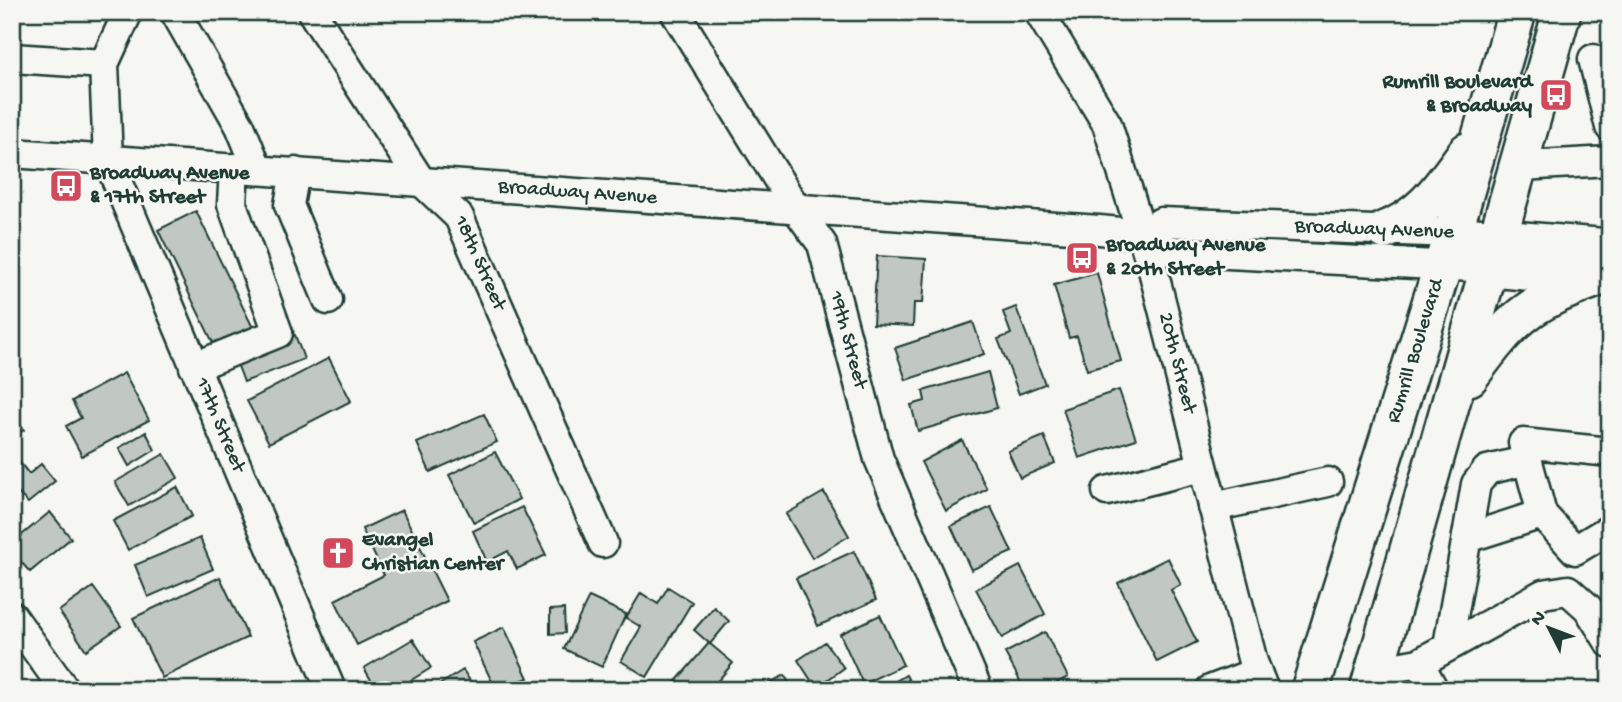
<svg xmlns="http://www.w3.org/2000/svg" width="1622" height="702" font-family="'Gochi Hand',sans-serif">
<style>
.building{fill:#c1c8c3;stroke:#1f3d34;stroke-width:2}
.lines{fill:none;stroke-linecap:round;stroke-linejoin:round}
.minor-casing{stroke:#1f3d34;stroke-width:33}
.major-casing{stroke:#1f3d34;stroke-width:42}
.minor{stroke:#f6f6f2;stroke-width:28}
.major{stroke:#f6f6f2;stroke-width:37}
.labels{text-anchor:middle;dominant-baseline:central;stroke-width:5;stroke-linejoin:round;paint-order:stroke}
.poi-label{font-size:21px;font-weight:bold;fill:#1f3d34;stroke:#f6f6f2;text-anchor:start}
.street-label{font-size:21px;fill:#1f3d34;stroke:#f6f6f2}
</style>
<rect width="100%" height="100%" fill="#f6f6f2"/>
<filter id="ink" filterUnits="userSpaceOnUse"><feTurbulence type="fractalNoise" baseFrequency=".0143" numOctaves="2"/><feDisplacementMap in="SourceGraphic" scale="14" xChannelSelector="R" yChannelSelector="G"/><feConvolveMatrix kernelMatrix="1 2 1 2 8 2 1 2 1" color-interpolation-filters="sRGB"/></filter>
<g filter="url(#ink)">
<!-- building -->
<path class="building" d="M 196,211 L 257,336 L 219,355 L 158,230 Z
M 877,256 L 926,259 L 923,303 L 914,303 L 913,326 L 873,324 Z
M 1097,273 L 1121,361 L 1087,370 L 1077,336 L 1069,338 L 1054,285 Z
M 1016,307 L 1045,384 L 1019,394 L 998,339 L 1011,334 L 1003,312 Z
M 973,322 L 984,354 L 906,380 L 895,348 Z
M 295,335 L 304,359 L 244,382 L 235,358 Z
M 329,358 L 351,401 L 269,443 L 247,401 Z
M 988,372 L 997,408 L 918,431 L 911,405 L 925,401 L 923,391 Z
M 124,373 L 149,420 L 82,456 L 66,426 L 81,418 L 72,401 Z
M 1119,390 L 1136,439 L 1079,458 L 1063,409 Z
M 12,413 L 24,430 L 12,438 Z
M 484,414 L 497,442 L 430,472 L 417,443 Z
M 146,432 L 155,450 L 129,466 L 119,448 Z
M 1044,436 L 1055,463 L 1020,478 L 1008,451 Z
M 962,440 L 987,489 L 946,511 L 921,462 Z
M 495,452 L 519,499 L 474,523 L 449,475 Z
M 12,453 L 29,474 L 41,464 L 55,481 L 28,503 L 12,487 Z
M 164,454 L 178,478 L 129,506 L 115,482 Z
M 177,487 L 192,516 L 128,550 L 113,521 Z
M 824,492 L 849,536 L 812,558 L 786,514 Z
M 522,507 L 546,555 L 517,569 L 508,551 L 487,562 L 473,531 Z
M 991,507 L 1012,552 L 971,570 L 951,526 Z
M 402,510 L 447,601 L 357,645 L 335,600 L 384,575 L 362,529 Z
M 50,512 L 71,538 L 30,572 L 12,552 L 12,543 Z
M 200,538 L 213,569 L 148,597 L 135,565 Z
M 854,551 L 876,600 L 818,626 L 796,578 Z
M 1168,558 L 1181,585 L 1171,590 L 1197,642 L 1157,662 L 1118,583 Z
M 1020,566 L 1045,614 L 1002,638 L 976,589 Z
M 220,577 L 248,637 L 162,678 L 133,618 Z
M 93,587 L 121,626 L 86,650 L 59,611 Z
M 668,587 L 692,602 L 647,677 L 621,661 L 641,627 L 626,618 L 641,593 L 658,604 Z
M 589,597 L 626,614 L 602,667 L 564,649 Z
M 714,607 L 729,621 L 710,644 L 694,630 Z
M 564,609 L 565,633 L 550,634 L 550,610 Z
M 880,615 L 903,665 L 863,684 L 840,634 Z
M 504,627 L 528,678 L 496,690 L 473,642 Z
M 1045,632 L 1068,677 L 1044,690 L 1025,690 L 1005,653 Z
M 413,639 L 431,668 L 395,690 L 377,690 L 364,668 Z
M 825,642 L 844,668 L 816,688 L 798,660 Z
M 709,643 L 733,663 L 716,683 L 723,689 L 676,690 L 672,686 Z
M 463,670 L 476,690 L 442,690 L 439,685 Z
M 785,675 L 792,690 L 762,690 L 761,687 Z
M 906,675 L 914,690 L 881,690 Z"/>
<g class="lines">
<defs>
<g id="minor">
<path id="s1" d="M 128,12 L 104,64 L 108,160 L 331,690"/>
<path d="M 175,12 L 240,126 L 258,170"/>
<path id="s2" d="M 312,12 L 420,180 L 459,217 L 603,543"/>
<path id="s3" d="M 675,12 L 795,207 L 822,244 L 879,459 L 978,690"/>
<path id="s4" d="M 1039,12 L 1107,124 L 1153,270 L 1253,662 L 1264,690"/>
<path d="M 12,58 L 104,64"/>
<path d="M 1593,59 L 1610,127"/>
<path id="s5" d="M 12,153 L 1099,230 L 1142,234 L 1170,251 L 1492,268"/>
<path d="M 1520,166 L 1610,161"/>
<path d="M 295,172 L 289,205 L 328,300"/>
<path id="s6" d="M 1142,234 L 1161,222 L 1453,233"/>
<path d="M 194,367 L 278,333 L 232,204 L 234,168"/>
<path d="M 1610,452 L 1523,443 L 1542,514 L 1575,550 L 1610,529"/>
<path d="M 1107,491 L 1202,467"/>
<path d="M 1213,507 L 1328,482"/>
<path d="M 1467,538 L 1542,514"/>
<path d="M 12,616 L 65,690"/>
<path d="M 1448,646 L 1476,484 L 1487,470 L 1528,460"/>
<path d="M 1377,663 L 1397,667 L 1419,663 L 1543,594 L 1568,590 L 1588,608 L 1610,643"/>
<path d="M 1419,663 L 1434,690"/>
<path d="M 1210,690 L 1257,672"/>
</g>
<g id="major">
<path d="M 1385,230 C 1424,216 1443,184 1467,152"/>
<path d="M 1475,237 L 1610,248"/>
<path d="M 1492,268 L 1588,277"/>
<path d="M 1469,377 C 1513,317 1527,304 1597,278"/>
<path id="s7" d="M 1310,690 L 1453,233 L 1517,12"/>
<path d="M 1369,690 L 1562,12"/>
</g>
</defs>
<!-- minor casing -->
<use href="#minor" class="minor-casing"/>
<!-- major casing -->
<use href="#major" class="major-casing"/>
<!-- minor -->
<use href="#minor" class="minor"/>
<!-- major -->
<use href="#major" class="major"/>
</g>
</g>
<!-- icons -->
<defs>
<symbol id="bus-square" viewBox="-11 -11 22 22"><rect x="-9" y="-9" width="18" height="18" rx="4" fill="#d1495b" stroke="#f6f6f2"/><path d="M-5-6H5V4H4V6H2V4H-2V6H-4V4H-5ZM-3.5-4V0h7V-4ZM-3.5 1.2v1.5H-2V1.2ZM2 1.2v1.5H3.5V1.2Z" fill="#fff"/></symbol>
<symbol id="church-square" viewBox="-11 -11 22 22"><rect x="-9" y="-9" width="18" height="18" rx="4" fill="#d1495b" stroke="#f6f6f2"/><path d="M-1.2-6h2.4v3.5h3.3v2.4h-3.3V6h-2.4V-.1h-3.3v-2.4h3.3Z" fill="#fff"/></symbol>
</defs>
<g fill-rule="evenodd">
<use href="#bus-square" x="1537" y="76" width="38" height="38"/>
<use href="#bus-square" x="47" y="167" width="38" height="38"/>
<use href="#bus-square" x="1063" y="239" width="38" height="38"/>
<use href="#church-square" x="319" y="534" width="38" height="38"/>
</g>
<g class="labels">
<!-- poi labels -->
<g class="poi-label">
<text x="1532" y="83" text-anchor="end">Rumrill Boulevard<tspan x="1532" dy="24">&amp; Broadway</tspan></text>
<text x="90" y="174">Broadway Avenue<tspan x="90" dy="24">&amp; 17th Street</tspan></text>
<text x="1106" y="246">Broadway Avenue<tspan x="1106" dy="24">&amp; 20th Street</tspan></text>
<text x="362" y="541">Evangel<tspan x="362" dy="24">Christian Center</tspan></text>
</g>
<!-- street labels -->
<g class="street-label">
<text stroke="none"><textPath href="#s5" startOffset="567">Broadway Avenue</textPath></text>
<text stroke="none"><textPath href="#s6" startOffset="236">Broadway Avenue</textPath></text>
<text stroke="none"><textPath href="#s2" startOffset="304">18th Street</textPath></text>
<text stroke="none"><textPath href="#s3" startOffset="374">19th Street</textPath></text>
<text stroke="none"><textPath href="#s7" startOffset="355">Rumrill Boulevard</textPath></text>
<text stroke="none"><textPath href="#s4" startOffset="380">20th Street</textPath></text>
<text stroke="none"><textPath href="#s1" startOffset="441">17th Street</textPath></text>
</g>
</g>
<!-- margin -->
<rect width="1622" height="702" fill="none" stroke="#f6f6f2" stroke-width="42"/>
<rect x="21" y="21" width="1580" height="660" fill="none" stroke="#1f3d34" stroke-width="2.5" filter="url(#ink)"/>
<!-- north arrow -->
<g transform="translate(1549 628) rotate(312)" stroke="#f6f6f2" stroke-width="5" paint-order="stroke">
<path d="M0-5L12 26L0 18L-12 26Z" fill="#1f3d34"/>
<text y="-10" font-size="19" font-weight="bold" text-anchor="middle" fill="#1f3d34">N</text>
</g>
</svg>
